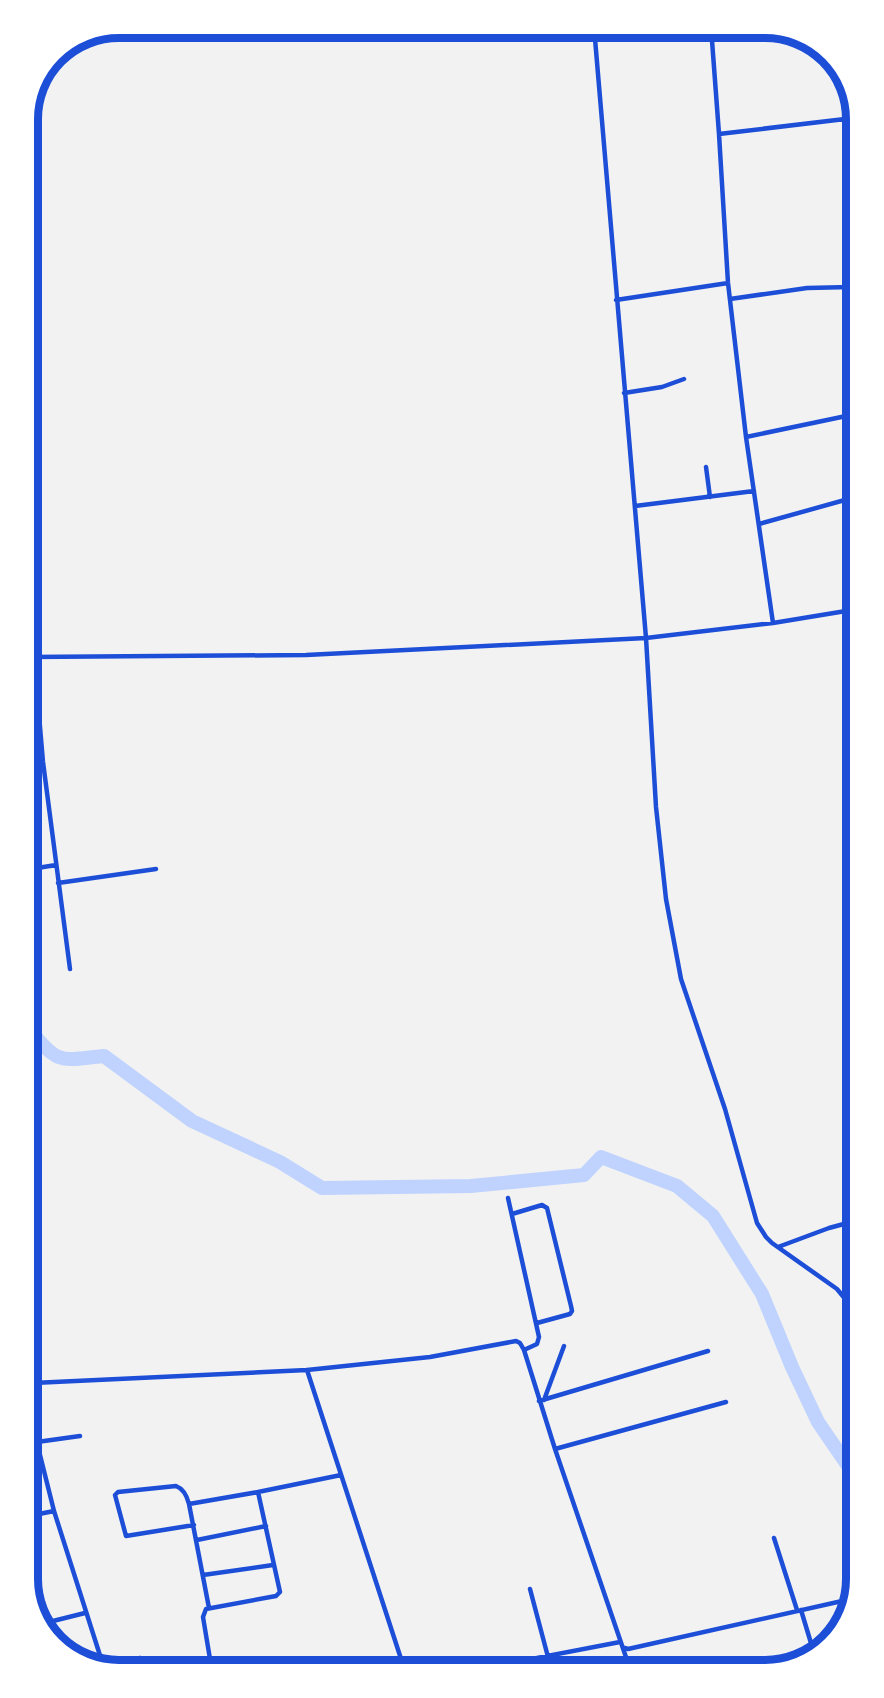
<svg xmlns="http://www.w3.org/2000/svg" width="884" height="1698" font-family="Barlow,sans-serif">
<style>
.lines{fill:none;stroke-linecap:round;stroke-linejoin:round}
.river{stroke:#bfd3fe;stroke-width:14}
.minor{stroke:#1d4ed8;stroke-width:4.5}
.rim{fill:none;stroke:#1d4ed8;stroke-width:8}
</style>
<rect width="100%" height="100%" fill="#f2f2f2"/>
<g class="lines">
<!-- river -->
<path class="river" d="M 31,1031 C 59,1066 62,1060 104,1056 L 192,1121 L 280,1162 L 322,1188 L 471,1186 L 584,1175 L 601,1157 L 677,1186 L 713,1216 L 762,1294 L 792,1367 L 818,1422 L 857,1479"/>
<!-- minor -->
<path class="minor" d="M 594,27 L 646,638 L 656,807 L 666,899 L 681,979 L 725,1109 L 757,1223 L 766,1237 L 772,1243 L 837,1289 L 856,1312
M 711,27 L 719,134
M 840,72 L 850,164
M 730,299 L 807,288 L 851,287
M 616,300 L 728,283
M 624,393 L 662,387 L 684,379
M 746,437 L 851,415
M 706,467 L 710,497
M 635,506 L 754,491
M 759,524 L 852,498
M 773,623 L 746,437 L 728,283 L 719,134 L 845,119
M 30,657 L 306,655 L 646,638 L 773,623 L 852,610
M 34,657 L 43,762 L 70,969
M 31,869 L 56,865
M 58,883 L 156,869
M 508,1198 L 539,1337 L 537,1344 L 524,1350
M 512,1214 L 542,1205 L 547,1208 L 571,1306 L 572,1311 L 570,1314 L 537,1323
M 778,1247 L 829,1228 L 855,1221
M 307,1370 L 404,1668
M 33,1383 L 307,1370 L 430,1357 L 516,1341 L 520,1343 L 524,1350 L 555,1449 L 629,1666
M 544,1400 L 564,1346
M 539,1401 L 708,1351
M 33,1427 L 54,1511 L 104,1668
M 37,1442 L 80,1436
M 555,1449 L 726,1402
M 189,1504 L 209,1608
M 34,1515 L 54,1511
M 194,1525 L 126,1536 L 115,1495 L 118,1492 L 176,1486 C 184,1489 187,1496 189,1504 L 258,1492 L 341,1475
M 774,1538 L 797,1610
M 197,1540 L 266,1526
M 203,1575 L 273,1565
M 530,1589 L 548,1657
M 801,1610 L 814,1653
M 41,1624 L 85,1613
M 625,1648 L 628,1649 L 851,1599
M 210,1659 L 203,1617 L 206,1609 L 276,1596 L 280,1592 L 258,1492
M 104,1667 L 140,1658 L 143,1659 L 148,1670
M 490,1667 L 620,1642
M 161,1670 L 177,1667 L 180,1670"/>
</g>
<!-- crop -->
<path d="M0 0H884V1698H0ZM119 38H765A81 81 0 0 1 846 119V1579A81 81 0 0 1 765 1660H119A81 81 0 0 1 38 1579V119A81 81 0 0 1 119 38Z" fill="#fff" fill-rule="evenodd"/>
<path class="rim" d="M119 38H765A81 81 0 0 1 846 119V1579A81 81 0 0 1 765 1660H119A81 81 0 0 1 38 1579V119A81 81 0 0 1 119 38Z"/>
</svg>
